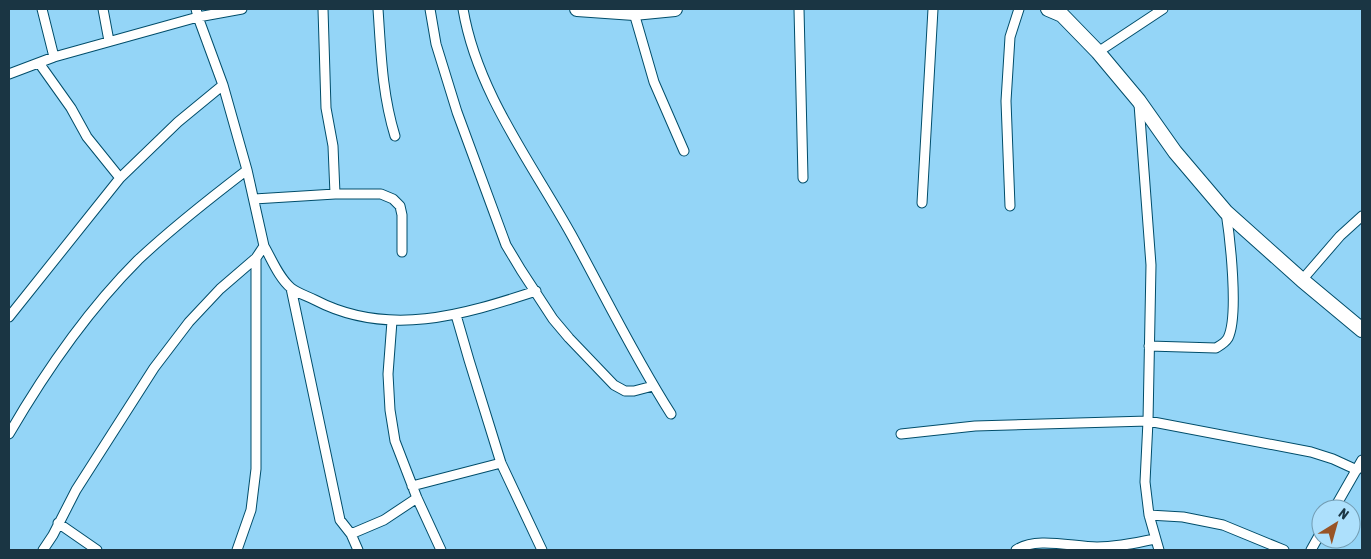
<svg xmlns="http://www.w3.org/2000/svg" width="1371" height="559" font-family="'Asap Condensed',sans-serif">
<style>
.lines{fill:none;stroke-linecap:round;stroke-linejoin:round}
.street-casing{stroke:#004d6a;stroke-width:11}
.secondary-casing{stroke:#004d6a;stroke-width:16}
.street{stroke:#fff;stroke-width:9}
.secondary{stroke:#fff;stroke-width:14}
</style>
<rect width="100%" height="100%" fill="#94d5f7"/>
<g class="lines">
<defs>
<path id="street" d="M 42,9 L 54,57
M 103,9 L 109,41
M 323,9 L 326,108 L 333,146 L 335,194
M 378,9 C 381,52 382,94 395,136
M 430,9 L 436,44 L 457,112 L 506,245 L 521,270 L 553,319 L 569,338 L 614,385 L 625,391 L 634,391 L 653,386
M 463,9 C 477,92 531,162 571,234 C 604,294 634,356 671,414
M 799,9 L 803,178
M 634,13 L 654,82 L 684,151
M 1098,52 L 1163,9
M 39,63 L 71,108 L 87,137 L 120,178
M 9,74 L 54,57 L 198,17 L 196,9
M 1139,104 L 1151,265 L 1148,421 L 1145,482 L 1149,515 L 1159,550
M 254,199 L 335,194 L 381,194 L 393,199 L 400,206 L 402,215 L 402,252
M 922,203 L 933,9
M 1010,206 L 1006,101 L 1010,37 L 1019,9
M 264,246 C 272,260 279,278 291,288 C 297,293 307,296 315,300 C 388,338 463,315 536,291
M 1302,280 L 1340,236 L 1362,216
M 291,288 L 340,520 L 351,534 L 358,550
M 456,315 L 469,360 L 501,463 L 542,550
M 9,317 L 120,178 L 178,122 L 223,85
M 392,321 L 388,374 L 390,410 L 395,441 L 417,498 L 441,550
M 1149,346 L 1216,348 C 1221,345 1225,343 1228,338 C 1239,316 1230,238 1226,212
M 9,434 C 45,372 87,311 138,260 C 172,228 209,199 247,170
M 901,434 L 975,426 L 1148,421 L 1311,452 L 1333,459 L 1357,470
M 412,486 L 501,463
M 1334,509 L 1362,460
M 1149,515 L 1183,517 L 1223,525 L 1284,550
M 58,523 L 97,550
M 351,534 L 384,520 L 417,498
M 43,550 L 53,535 L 76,490 L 154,368 L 189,322 L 220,289 L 256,258
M 237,550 L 251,510 L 256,469 L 256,258 L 264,246 L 247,170 L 223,85 L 198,17 L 242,9
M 1016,550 C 1036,536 1073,547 1097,547 C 1117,547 1136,543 1155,539
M 1311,550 L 1321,532"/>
<path id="secondary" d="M 577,9 L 634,13 L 675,9
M 1048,9 L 1062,15 L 1098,52 L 1139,101 L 1175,152 L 1226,212 L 1302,280 L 1362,330"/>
</defs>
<!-- street casing -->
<use href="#street" class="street-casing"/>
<!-- secondary casing -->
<use href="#secondary" class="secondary-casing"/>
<!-- street -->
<use href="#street" class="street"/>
<!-- secondary -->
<use href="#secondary" class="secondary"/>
</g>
<!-- border -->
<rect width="1371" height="559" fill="none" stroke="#1a3543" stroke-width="20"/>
<!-- north arrow -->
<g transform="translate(1336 524) rotate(37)"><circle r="24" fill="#ade0fc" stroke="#729cb2"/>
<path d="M0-4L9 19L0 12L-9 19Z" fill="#985426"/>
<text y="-8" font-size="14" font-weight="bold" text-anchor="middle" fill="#1a3543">N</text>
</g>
</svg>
